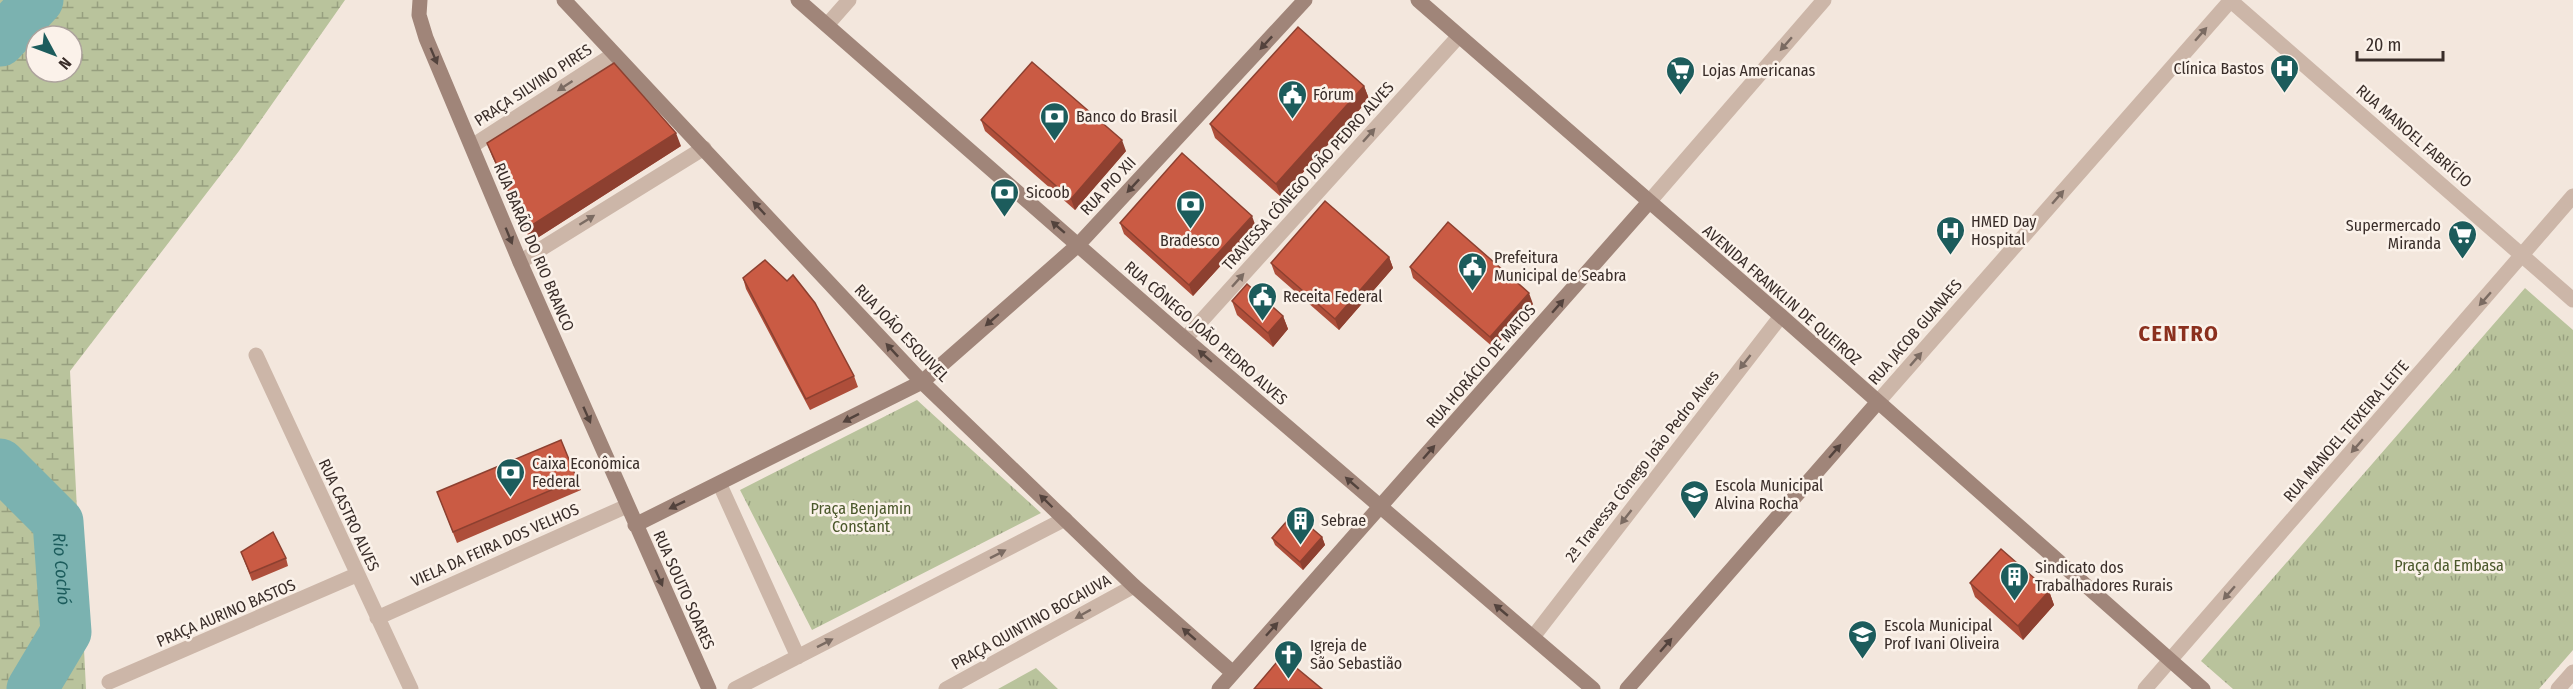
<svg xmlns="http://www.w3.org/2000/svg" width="2573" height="689" font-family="'Fira Sans Condensed',sans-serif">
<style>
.wetland{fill:url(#wetland-marsh);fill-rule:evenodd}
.park{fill:url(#park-tufts)}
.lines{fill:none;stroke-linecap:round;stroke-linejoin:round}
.river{stroke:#7bb2b0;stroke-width:51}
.street{stroke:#ccb6a8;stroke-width:15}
.secondary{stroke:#a08579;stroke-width:15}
.wall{fill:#ae4e3a}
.shaded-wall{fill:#8d4030}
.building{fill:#ca5b44;stroke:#8d4030;stroke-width:1.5}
.oneway{fill:#7b6b62}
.oneway2{fill:#53433d}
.labels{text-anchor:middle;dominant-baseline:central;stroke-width:5;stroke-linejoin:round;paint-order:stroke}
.poi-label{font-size:16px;fill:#392d29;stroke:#fbf2ea;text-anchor:start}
.street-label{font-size:16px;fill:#392d29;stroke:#fbf2ea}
.park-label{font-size:16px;fill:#4b582b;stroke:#fbf2ea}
.water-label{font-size:18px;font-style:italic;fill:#1c5c5c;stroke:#fbf2ea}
.district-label{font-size:22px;font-weight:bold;letter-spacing:1.5px;fill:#8b301e;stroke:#fbf2ea}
</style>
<defs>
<pattern id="wetland-marsh" width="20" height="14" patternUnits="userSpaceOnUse" patternTransform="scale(1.5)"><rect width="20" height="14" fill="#b9c39c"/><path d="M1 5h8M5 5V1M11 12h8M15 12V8" fill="none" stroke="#979f7f"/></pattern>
<pattern id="park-tufts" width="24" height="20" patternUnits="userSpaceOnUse" patternTransform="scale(1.5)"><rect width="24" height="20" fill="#b9c39c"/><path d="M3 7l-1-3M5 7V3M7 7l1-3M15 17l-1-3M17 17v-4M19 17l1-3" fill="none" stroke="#979f7f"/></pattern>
</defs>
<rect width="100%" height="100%" fill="#f3e7dd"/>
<!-- wetland -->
<path class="wetland" d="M 0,0 L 345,0 L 239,151 L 70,371 L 86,689 L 0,689 ZM 36,36 L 72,36 L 72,72 L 36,72 Z"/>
<!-- park -->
<path class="park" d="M 2525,288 L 2573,330 L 2573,650 L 2539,689 L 2233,689 L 2201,661 Z
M 917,400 L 1041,513 L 812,630 L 740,490 Z
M 1036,668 L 1058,689 L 998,689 Z"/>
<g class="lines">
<!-- river -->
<g class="river">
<path d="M 0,41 L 38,0"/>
<path id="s1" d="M 0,464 L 58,522 L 66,632 L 32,689"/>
</g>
<!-- street -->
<path class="street" d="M 2230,0 L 2573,300
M 827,25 L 849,0
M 472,146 L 614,54
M 1649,202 L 1824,0
M 520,262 L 704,148
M 1185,339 L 1458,37
M 256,355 L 411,689
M 1877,403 L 2231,0
M 720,485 L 798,657
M 377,618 L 627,506
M 1533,637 L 1781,316
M 109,682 L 356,575
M 735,689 L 1065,519
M 946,689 L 1134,586
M 2145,689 L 2573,196
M 2558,689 L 2573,672"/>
<!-- secondary -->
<path class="secondary" d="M 420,0 L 419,15 L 426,38 L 520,262 L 709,689
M 564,0 L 922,382 L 1134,586 L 1233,673
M 798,0 L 1185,339 L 1593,689
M 1418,0 L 1781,316 L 2203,689
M 635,525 L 922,382 L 1078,245 L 1305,0
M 1219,689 L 1649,202
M 1627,689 L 1877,403"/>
</g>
<!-- wall -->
<path class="wall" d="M 1364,86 L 1369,99 L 1281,197 L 1215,138 L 1210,124 Z
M 981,120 L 1126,151 L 1075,210 L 985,131 Z
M 487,143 L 681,146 L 531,242 L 492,156 Z
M 1120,223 L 1256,227 L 1193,296 L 1124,234 Z
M 1389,257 L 1393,268 L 1339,330 L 1275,274 L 1271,263 Z
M 1410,267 L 1533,304 L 1494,348 L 1413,278 Z
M 743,278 L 854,376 L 858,387 L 810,410 L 746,289 Z
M 1232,301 L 1283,316 L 1288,329 L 1273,347 L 1237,315 Z
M 577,479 L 581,490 L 457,543 L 437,492 Z
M 1322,537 L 1325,545 L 1303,570 L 1275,545 L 1272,538 Z
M 241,552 L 286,558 L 288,566 L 252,581 Z
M 1970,583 L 2049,591 L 2054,605 L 2023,640 L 1975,597 Z"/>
<!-- shaded-wall -->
<path class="shaded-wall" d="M 1364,86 L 1369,99 L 1281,197 L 1276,184 Z
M 676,133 L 681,146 L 531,242 L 526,229 Z
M 1122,140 L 1126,151 L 1075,210 L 1071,199 Z
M 1252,216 L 1256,227 L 1193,296 L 1189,285 Z
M 1389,257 L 1393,268 L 1339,330 L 1335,319 Z
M 1529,293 L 1533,304 L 1494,348 L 1490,337 Z
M 1283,316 L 1288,329 L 1273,347 L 1268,333 Z
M 1322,537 L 1325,545 L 1303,570 L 1300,562 Z
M 2049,591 L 2054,605 L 2023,640 L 2018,626 Z"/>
<!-- building -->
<path class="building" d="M 1298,27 L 1364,86 L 1276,184 L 1210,124 Z
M 1032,62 L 1122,140 L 1071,199 L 981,120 Z
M 614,63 L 676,133 L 526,229 L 487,143 Z
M 1182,153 L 1252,216 L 1189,285 L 1120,223 Z
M 1325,201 L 1389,257 L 1335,319 L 1271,263 Z
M 1448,222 L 1529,293 L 1490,337 L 1410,267 Z
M 765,260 L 787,281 L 793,275 L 815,303 L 854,376 L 806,399 L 743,278 Z
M 1247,284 L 1283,316 L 1268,333 L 1232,301 Z
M 561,440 L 577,479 L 453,532 L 437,492 Z
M 1294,513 L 1322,537 L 1300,562 L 1272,538 Z
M 273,532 L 286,558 L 250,573 L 241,552 Z
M 2001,549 L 2049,591 L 2018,626 L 1970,583 Z
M 1282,656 L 1322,689 L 1254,689 Z"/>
<!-- one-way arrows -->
<defs><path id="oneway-solid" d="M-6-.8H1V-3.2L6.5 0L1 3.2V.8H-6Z" transform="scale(1.5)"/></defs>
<g class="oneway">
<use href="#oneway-solid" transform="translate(2201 34) rotate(-49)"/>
<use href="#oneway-solid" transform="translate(1786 44) rotate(131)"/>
<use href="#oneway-solid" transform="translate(565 86) rotate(147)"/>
<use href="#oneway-solid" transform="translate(1369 135) rotate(-48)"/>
<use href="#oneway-solid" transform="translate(2058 197) rotate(-49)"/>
<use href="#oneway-solid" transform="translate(587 220) rotate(-32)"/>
<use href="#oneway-solid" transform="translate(1238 280) rotate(-48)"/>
<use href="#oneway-solid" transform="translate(2485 299) rotate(131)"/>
<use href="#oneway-solid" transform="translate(1916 359) rotate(-49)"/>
<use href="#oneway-solid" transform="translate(1745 362) rotate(128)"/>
<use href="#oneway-solid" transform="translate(2357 446) rotate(131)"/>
<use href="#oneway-solid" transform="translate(1626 517) rotate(128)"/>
<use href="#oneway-solid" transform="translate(998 554) rotate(-27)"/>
<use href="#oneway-solid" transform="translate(2229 593) rotate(131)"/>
<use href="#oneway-solid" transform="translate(1083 614) rotate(151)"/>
<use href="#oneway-solid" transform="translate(825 643) rotate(-27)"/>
</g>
<g class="oneway2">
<use href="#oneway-solid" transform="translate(1266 43) rotate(133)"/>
<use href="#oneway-solid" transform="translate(434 56) rotate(67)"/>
<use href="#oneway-solid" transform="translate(1133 186) rotate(133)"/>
<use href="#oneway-solid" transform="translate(759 208) rotate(-133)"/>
<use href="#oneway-solid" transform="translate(1058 227) rotate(-139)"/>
<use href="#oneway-solid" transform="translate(509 236) rotate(68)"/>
<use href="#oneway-solid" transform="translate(1558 306) rotate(-49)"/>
<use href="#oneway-solid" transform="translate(992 320) rotate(139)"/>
<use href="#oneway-solid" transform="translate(892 350) rotate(-133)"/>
<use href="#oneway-solid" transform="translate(1205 356) rotate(-139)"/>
<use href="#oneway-solid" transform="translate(587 415) rotate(66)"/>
<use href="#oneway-solid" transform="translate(851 418) rotate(153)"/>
<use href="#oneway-solid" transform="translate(1835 451) rotate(-49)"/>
<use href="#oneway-solid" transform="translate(1429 452) rotate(-49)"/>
<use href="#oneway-solid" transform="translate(1352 483) rotate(-139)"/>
<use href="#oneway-solid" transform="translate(1046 501) rotate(-136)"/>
<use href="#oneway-solid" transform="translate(677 505) rotate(154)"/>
<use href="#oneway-solid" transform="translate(659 578) rotate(66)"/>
<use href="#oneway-solid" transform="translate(1501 610) rotate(-140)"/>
<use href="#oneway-solid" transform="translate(1272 629) rotate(-48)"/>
<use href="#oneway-solid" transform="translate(1189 634) rotate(-139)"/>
<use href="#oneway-solid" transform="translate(1666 645) rotate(-49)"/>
</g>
<!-- icons -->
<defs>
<symbol id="hospital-pin" viewBox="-11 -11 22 30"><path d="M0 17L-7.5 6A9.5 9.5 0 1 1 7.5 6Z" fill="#1c5c5c" stroke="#fbf2ea"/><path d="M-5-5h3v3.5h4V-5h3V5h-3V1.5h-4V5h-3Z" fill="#fff"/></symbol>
<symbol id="supermarket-pin" viewBox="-11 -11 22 30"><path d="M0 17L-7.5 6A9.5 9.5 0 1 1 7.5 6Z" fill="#1c5c5c" stroke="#fbf2ea"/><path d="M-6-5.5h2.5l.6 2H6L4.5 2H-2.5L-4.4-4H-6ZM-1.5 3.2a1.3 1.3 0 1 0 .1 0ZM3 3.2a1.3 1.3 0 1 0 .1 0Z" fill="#fff"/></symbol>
<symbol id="civic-pin" viewBox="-11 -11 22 30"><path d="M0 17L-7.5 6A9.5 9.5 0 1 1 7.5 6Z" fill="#1c5c5c" stroke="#fbf2ea"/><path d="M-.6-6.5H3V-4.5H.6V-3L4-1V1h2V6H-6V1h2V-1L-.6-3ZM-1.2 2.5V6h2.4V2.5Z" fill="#fff"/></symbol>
<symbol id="bank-pin" viewBox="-11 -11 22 30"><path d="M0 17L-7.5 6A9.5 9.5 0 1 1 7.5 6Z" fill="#1c5c5c" stroke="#fbf2ea"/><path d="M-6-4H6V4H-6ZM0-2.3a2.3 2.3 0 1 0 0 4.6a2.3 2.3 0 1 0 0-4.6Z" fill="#fff"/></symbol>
<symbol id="school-pin" viewBox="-11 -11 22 30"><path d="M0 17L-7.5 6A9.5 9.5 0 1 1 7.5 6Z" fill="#1c5c5c" stroke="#fbf2ea"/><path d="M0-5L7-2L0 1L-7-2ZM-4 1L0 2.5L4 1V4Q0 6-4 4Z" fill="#fff"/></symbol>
<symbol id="building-pin" viewBox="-11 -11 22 30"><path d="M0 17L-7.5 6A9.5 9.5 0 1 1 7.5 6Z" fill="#1c5c5c" stroke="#fbf2ea"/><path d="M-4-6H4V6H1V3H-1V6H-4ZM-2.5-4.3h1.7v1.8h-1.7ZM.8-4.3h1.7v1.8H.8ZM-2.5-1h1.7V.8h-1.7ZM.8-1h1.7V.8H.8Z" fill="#fff"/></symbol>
<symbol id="church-pin" viewBox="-11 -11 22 30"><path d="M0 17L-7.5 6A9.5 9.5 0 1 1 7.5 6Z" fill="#1c5c5c" stroke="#fbf2ea"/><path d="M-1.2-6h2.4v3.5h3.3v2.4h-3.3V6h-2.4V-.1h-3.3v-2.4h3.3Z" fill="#fff"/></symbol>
</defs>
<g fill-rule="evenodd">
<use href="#hospital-pin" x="2268" y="52" width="33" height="45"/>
<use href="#supermarket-pin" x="1664" y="54" width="33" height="45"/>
<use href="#civic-pin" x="1276" y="78" width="33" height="45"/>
<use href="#bank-pin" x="1038" y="100" width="33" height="45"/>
<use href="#bank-pin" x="988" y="176" width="33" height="45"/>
<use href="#bank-pin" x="1174" y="188" width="33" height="45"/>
<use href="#hospital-pin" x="1934" y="214" width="33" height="45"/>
<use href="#supermarket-pin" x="2446" y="218" width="33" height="45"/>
<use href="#civic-pin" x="1456" y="250" width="33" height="45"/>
<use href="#civic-pin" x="1246" y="280" width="33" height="45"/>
<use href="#bank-pin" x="494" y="456" width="33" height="45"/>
<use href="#school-pin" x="1678" y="478" width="33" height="45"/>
<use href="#building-pin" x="1284" y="504" width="33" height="45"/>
<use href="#building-pin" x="1998" y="560" width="33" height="45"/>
<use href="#school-pin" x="1846" y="618" width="33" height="45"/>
<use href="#church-pin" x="1272" y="638" width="33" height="45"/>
</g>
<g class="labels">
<!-- poi labels -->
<g class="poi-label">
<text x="2264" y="68" text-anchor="end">Clínica Bastos</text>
<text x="1702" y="70">Lojas Americanas</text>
<text x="1313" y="94">Fórum</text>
<text x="1076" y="116">Banco do Brasil</text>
<text x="1026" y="192">Sicoob</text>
<text x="1971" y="221">HMED Day<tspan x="1971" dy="18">Hospital</tspan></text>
<text x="2441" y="225" text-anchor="end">Supermercado<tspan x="2441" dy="18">Miranda</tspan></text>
<text x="1190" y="240" text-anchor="middle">Bradesco</text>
<text x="1494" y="257">Prefeitura<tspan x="1494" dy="18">Municipal de Seabra</tspan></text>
<text x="1283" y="296">Receita Federal</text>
<text x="532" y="463">Caixa Econômica<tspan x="532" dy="18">Federal</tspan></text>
<text x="1715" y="485">Escola Municipal<tspan x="1715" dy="18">Alvina Rocha</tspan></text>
<text x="1321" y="520">Sebrae</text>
<text x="2035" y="567">Sindicato dos<tspan x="2035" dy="18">Trabalhadores Rurais</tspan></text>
<text x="1884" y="625">Escola Municipal<tspan x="1884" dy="18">Prof Ivani Oliveira</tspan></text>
<text x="1310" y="645">Igreja de<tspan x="1310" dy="18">São Sebastião</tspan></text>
</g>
<!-- street labels -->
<g class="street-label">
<text transform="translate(533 85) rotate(-33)">PRAÇA SILVINO PIRES</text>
<text transform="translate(2414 136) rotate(41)">RUA MANOEL FABRÍCIO</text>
<text transform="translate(1308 176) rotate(-48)">TRAVESSA CÔNEGO JOÃO PEDRO ALVES</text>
<text transform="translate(1108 186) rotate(-47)">RUA PIO XII</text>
<text transform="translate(534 247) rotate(67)">RUA BARÃO DO RIO BRANCO</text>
<text transform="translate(1782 295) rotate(41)">AVENIDA FRANKLIN DE QUEIROZ</text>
<text transform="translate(1915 332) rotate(-49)">RUA JACOB GUANAES</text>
<text transform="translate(902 333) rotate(46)">RUA JOÃO ESQUIVEL</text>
<text transform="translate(1206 333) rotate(41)">RUA CÔNEGO JOÃO PEDRO ALVES</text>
<text transform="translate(1481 366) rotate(-49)">RUA HORÁCIO DE MATOS</text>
<text transform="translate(2346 431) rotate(-49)">RUA MANOEL TEIXEIRA LEITE</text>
<text transform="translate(1642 466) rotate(-52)">2ª Travessa Cônego João Pedro Alves</text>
<text transform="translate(349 515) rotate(65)">RUA CASTRO ALVES</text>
<text transform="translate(495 545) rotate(-24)">VIELA DA FEIRA DOS VELHOS</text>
<text transform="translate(684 590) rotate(66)">RUA SOUTO SOARES</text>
<text transform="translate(226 613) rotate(-23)">PRAÇA AURINO BASTOS</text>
<text transform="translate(1031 622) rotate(-29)">PRAÇA QUINTINO BOCAIUVA</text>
</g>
<!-- park labels -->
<g class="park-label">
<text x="861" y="508">Praça Benjamin<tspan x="861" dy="18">Constant</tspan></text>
<text x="2449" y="565">Praça da Embasa</text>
</g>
<!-- water labels -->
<g class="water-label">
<text stroke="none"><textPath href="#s1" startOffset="129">Rio Cochó</textPath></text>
</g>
<!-- district labels -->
<g class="district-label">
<text x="2179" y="333">CENTRO</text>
</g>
</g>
<!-- north arrow -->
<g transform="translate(54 54) rotate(131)"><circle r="28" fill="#fbf2ea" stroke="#ada39d" stroke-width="1.5"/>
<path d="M0-4.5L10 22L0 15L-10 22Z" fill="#1c5c5c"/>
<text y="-9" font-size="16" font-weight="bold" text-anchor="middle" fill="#392d29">N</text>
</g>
<!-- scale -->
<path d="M2357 51v9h86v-9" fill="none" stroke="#392d29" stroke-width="3"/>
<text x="2366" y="51" font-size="18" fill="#392d29" stroke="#fbf2ea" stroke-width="4.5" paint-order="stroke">20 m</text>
</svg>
